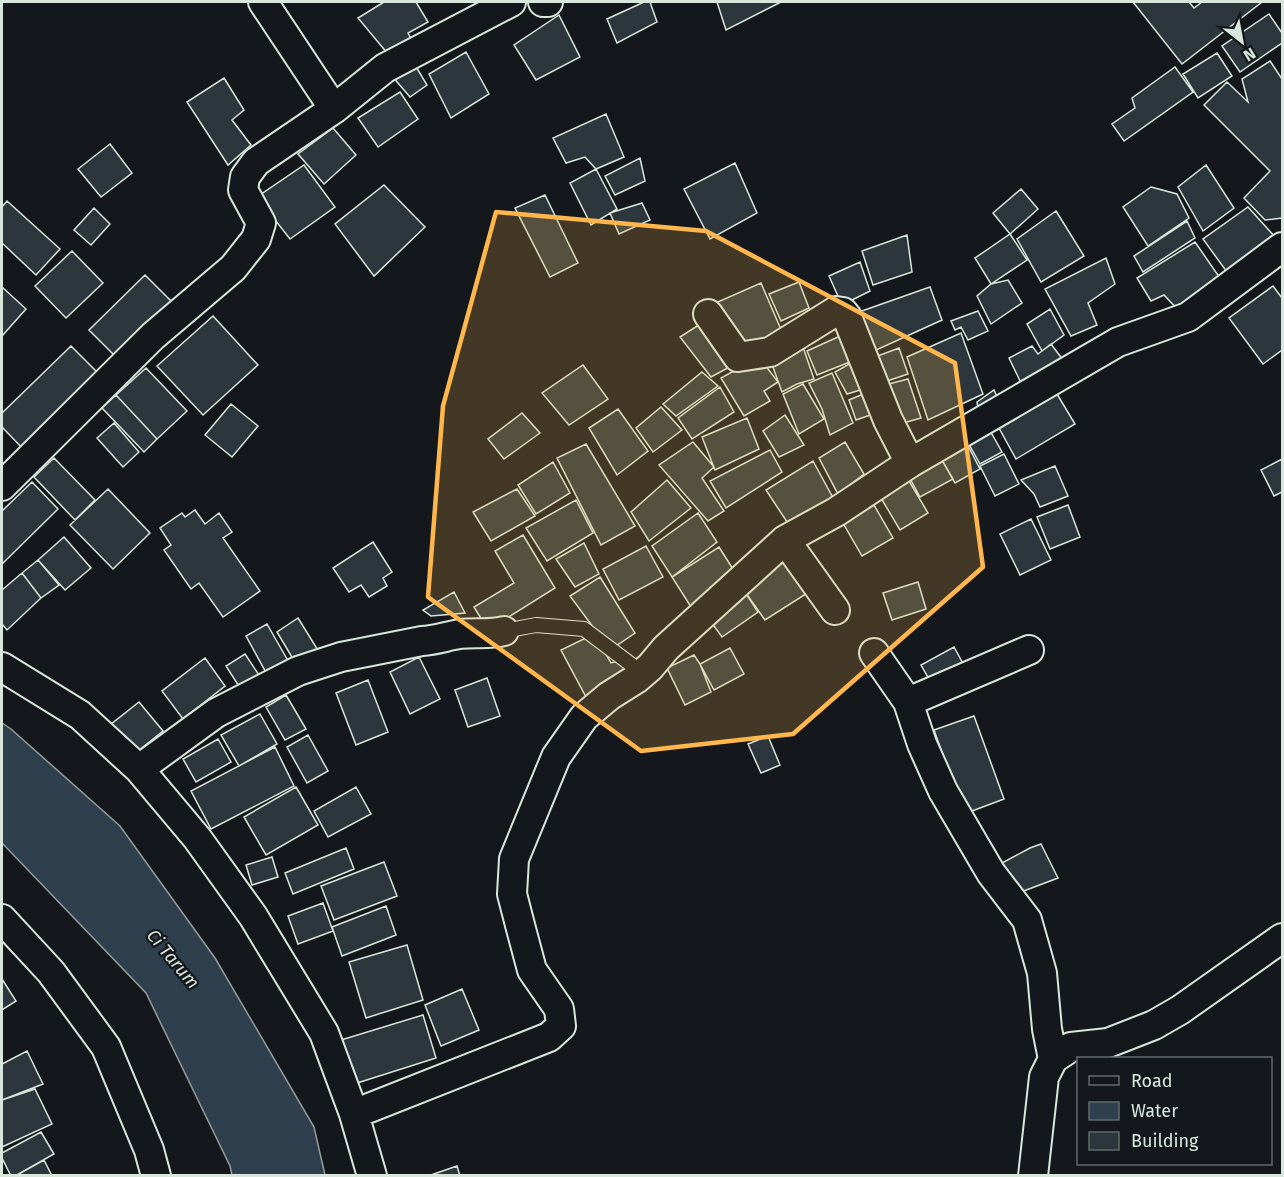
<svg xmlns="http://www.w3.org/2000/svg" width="1284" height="1177" font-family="'Fira Sans',sans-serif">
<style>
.water{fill:#2f3f4d;stroke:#939e99;stroke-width:1.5}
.building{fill:#2c363c;stroke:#d8e6dc;stroke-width:1.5}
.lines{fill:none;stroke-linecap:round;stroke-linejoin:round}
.service-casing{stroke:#d8e6dc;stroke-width:16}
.minor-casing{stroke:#d8e6dc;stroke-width:32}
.service{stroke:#14181c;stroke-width:14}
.minor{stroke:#14181c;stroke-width:28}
.marked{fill:#ffb74d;fill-opacity:0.2;stroke:#ffb74d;stroke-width:4.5;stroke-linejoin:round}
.labels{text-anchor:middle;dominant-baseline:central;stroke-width:4.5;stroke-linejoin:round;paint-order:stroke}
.water-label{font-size:18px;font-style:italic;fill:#d8e6dc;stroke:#14181c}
</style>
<rect width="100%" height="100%" fill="#14181c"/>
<!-- water -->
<path class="water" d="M 2,723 L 11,729 L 120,826 L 215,958 L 314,1127 L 325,1175 L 232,1175 L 230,1166 L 146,993 L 2,843 Z"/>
<!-- building -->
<path class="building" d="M 384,2 L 416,2 L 428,22 L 408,33 L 415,46 L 393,60 L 358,18 Z
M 644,2 L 650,2 L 657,22 L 617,43 L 607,19 Z
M 717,2 L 781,2 L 726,30 Z
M 1133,2 L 1189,2 L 1194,8 L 1202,2 L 1262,2 L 1182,64 Z
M 1269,14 L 1282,33 L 1282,43 L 1240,72 L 1222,46 Z
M 559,15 L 580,57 L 536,80 L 514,45 Z
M 466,52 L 489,94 L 451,118 L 429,74 Z
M 1217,53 L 1232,76 L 1198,98 L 1183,74 Z
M 412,60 L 427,85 L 410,97 L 392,76 Z
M 1270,61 L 1282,79 L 1282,218 L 1265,220 L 1244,198 L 1270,171 L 1204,105 L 1227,82 L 1248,102 L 1242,79 Z
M 1175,67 L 1193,92 L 1124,141 L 1112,124 L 1135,108 L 1132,98 Z
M 224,78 L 244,110 L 232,120 L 251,145 L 228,165 L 187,102 Z
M 400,92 L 418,119 L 378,147 L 358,118 Z
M 606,114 L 624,157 L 596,169 L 585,157 L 566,163 L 553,138 Z
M 333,128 L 356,155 L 324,184 L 298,154 Z
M 110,144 L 132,173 L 101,197 L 78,169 Z
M 640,158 L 645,181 L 615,195 L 605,176 Z
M 735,163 L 757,213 L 710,239 L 684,189 Z
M 304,165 L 335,207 L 290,239 L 257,197 Z
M 1206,165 L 1234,208 L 1203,231 L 1178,187 Z
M 596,169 L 617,209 L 591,225 L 570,183 Z
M 384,185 L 425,227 L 374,276 L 335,224 Z
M 1151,187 L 1177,194 L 1189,218 L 1148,246 L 1123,207 Z
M 1021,189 L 1038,209 L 1010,234 L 993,213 Z
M 545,195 L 578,263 L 550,277 L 515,208 Z
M 7,201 L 60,249 L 36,275 L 2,243 L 2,207 Z
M 642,203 L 650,220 L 619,234 L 610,213 Z
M 1248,207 L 1275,237 L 1227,272 L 1203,239 Z
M 94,208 L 110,224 L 91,245 L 74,230 Z
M 1056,211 L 1084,256 L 1041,282 L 1017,239 Z
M 1187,221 L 1195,238 L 1143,272 L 1134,256 Z
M 1010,234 L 1027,260 L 991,284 L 975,258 Z
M 907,235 L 912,272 L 873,285 L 862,251 Z
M 1195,242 L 1222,281 L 1180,312 L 1164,295 L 1151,301 L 1137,278 Z
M 72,251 L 103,283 L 66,318 L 35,286 Z
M 1106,258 L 1115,284 L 1088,303 L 1097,325 L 1071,336 L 1045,289 Z
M 860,262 L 870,291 L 842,305 L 829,276 Z
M 145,275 L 175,305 L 119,360 L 89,330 Z
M 1008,280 L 1022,303 L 991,324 L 977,296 L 991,284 Z
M 799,282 L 809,308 L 781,321 L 769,294 Z
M 761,283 L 783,334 L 738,348 L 713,304 Z
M 1273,286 L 1282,298 L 1282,350 L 1263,364 L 1229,318 Z
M 2,287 L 26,309 L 2,336 Z
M 930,287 L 942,320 L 874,351 L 859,312 Z
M 1050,309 L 1064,335 L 1042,351 L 1027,324 Z
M 978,311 L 988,331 L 968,340 L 961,327 L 955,330 L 951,321 Z
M 213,316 L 258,365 L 203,415 L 157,366 Z
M 708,319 L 739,362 L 711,377 L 680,337 Z
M 849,332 L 860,358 L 817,375 L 807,351 Z
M 961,333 L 983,394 L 928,420 L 907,357 Z
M 1051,344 L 1066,364 L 1024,389 L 1009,358 L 1032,346 L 1038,354 Z
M 71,346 L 103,378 L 26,452 L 2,427 L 2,413 Z
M 803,347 L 814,379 L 797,384 L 782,392 L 770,359 Z
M 899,348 L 908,374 L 878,384 L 867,360 Z
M 759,357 L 778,382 L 764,391 L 770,401 L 744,416 L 721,378 Z
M 860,358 L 870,387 L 847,394 L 835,372 Z
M 583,365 L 608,399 L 569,425 L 542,393 Z
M 146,368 L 187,411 L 157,439 L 116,395 Z
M 702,372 L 718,386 L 676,416 L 663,404 Z
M 832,373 L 853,423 L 830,435 L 822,409 L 809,383 Z
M 908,379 L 921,418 L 896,425 L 881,386 Z
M 803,384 L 824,419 L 799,434 L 783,394 Z
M 720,387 L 734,412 L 692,439 L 678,418 Z
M 873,390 L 879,412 L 856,420 L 849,400 Z
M 994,390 L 1001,405 L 979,414 L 977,402 Z
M 1057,394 L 1075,424 L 1016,459 L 999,428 Z
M 116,395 L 157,439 L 144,452 L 102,408 Z
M 231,404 L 258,426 L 232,457 L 205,435 Z
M 661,407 L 682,430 L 653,452 L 636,428 Z
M 618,409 L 648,451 L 617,475 L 589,428 Z
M 522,413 L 540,433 L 504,459 L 488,439 Z
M 785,415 L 804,445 L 779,457 L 763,431 Z
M 747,418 L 759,449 L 715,470 L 702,437 Z
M 114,423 L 139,452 L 123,467 L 97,438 Z
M 988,427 L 1002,452 L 980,464 L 966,439 Z
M 693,442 L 714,467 L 702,478 L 724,511 L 708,521 L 659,465 Z
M 845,442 L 864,474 L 838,494 L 819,458 Z
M 966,442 L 980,469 L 955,483 L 939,455 Z
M 586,444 L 635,526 L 601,545 L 557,458 Z
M 770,450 L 782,472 L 726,508 L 710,481 Z
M 1004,454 L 1019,484 L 995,496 L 980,466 Z
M 939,455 L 953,479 L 920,497 L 907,473 Z
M 54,458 L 95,500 L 75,520 L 34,477 Z
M 1282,459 L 1282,492 L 1274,496 L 1261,470 Z
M 813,461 L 838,507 L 793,531 L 766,490 Z
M 553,462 L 570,493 L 536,514 L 518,485 Z
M 1055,466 L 1068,496 L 1040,507 L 1034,494 L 1021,480 Z
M 667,480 L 691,508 L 649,541 L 631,512 Z
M 909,481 L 928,513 L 900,530 L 881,498 Z
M 32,482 L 58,509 L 2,564 L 2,511 Z
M 108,489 L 150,533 L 113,569 L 70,525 Z
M 517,489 L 535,516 L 491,541 L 473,512 Z
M 576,500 L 593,533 L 547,561 L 526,528 Z
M 874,505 L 893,538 L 862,556 L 843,523 Z
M 1068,505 L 1080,537 L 1050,549 L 1037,517 Z
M 195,510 L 205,524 L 219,513 L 232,532 L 223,538 L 260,591 L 223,617 L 199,583 L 191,589 L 164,550 L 171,545 L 160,528 L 182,513 L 185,517 Z
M 698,513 L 717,542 L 672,577 L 652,546 Z
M 1031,519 L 1051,560 L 1020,575 L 1000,534 Z
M 523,535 L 555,588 L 488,630 L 474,607 L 514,583 L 495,551 Z
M 64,537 L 91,568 L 65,590 L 38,560 Z
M 373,542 L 392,572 L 383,578 L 387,586 L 369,597 L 361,585 L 349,592 L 333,568 Z
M 584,543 L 599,574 L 575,587 L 556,559 Z
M 646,546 L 663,577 L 619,600 L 603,569 Z
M 719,547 L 738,577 L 691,607 L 672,577 Z
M 787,558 L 809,592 L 765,620 L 743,589 Z
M 38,560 L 59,585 L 41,598 L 22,573 Z
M 22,573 L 41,598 L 7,630 L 2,624 L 2,590 Z
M 600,577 L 635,633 L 610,650 L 570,596 Z
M 918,582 L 926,609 L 892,620 L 883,593 Z
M 743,589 L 758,612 L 722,637 L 706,615 Z
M 454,592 L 465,613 L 431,616 L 423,610 Z
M 298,618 L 321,655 L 296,664 L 277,632 Z
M 267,624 L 291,666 L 269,678 L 246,636 Z
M 594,634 L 611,663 L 622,660 L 627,677 L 586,697 L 561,650 Z
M 954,647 L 966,669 L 933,686 L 921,665 Z
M 730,648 L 744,674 L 714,690 L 700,664 Z
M 245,654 L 261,678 L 242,691 L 226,666 Z
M 694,655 L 700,664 L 711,692 L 685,705 L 667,668 Z
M 419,657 L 440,699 L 410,714 L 390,672 Z
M 205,658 L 225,686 L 183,719 L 162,691 Z
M 487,678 L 500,716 L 468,727 L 455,690 Z
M 368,680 L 388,732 L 356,745 L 336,693 Z
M 286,695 L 306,729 L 285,740 L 266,707 Z
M 139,702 L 163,731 L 133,755 L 110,725 Z
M 260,714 L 277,744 L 239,766 L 221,735 Z
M 974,716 L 1004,799 L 964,814 L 934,730 Z
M 308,735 L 328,771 L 307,783 L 287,747 Z
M 768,736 L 780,765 L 761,773 L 748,744 Z
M 218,739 L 231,762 L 196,782 L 183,759 Z
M 275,747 L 294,786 L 211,829 L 191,791 Z
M 296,787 L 318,825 L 266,855 L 244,817 Z
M 356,787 L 371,814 L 328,837 L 314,811 Z
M 1041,844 L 1058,878 L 1021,892 L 1002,863 L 1030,848 Z
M 346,848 L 354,869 L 293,894 L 285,873 Z
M 272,857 L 278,877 L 252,885 L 246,865 Z
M 384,862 L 397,896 L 334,920 L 321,886 Z
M 323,903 L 333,931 L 298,944 L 288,916 Z
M 386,906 L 396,935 L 342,956 L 332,927 Z
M 407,945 L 423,1000 L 366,1018 L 349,962 Z
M 2,979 L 16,1001 L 2,1010 Z
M 462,989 L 479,1030 L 441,1046 L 425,1005 Z
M 423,1015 L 436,1058 L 354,1084 L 341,1040 Z
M 27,1051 L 43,1084 L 2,1100 L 2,1064 Z
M 35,1089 L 52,1124 L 2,1147 L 2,1100 Z
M 41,1132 L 54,1154 L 15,1176 L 11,1176 L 2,1158 L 2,1153 Z
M 44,1160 L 52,1176 L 15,1176 Z
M 457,1166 L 460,1176 L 428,1176 Z"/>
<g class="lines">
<defs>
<path id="service" d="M 504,631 L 536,625 L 584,629 L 641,672"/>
<path id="minor" d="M 263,2 L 334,109
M 543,2 L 548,2
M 708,314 L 738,357 L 770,352 L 836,311 L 843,312 L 847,317 L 888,420 L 910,463
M 2,486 L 153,336 L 233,268 L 256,239 L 261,223 L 243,190 L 245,177 L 256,162 L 334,109 L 385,68 L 511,2
M 785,540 L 835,610
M 874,653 L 908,702 L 922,744 L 943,791 L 991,873 L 1027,920 L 1042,973 L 1047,1029 L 1053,1059
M 2,667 L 80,715 L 139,769 L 197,838 L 253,916 L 324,1033 L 354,1114 L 372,1176
M 908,702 L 1029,650
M 139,769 L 216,713 L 298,671 L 341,657 L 422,641 C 436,640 447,636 460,634 C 475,632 489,635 504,631
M 2,919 L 51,972 L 106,1047 L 149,1150 L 156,1176
M 354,1114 L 549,1037 L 561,1026 L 559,1009 L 532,970 L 520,925 L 512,894 L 514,859 L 556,757 L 584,717 L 609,696 L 636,679 L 650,667 L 666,648 L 785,540 L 836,512 L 910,463 L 1118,342 L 1188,317 L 1282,247
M 1033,1176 L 1044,1077 L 1053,1059 L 1071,1047 L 1108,1043 L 1154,1025 L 1180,1010 L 1282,938"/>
</defs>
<!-- service casing -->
<use href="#service" class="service-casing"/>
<!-- minor casing -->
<use href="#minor" class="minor-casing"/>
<!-- service -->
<use href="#service" class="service"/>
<!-- minor -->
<use href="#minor" class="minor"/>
</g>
<!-- marked area -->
<path class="marked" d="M 496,212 L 706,231 L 955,363 L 983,567 L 793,734 L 641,751 L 428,597 L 443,406 Z"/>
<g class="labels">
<!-- water labels -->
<g class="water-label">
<text transform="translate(173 959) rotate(50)">Ci Tarum</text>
</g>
</g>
<!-- border -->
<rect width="1284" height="1177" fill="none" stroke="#d8e6dc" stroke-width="6"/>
<!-- legend -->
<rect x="1077" y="1057" width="195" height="108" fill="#14181c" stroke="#626a69" stroke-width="1.5"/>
<rect x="1089" y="1076" width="30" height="9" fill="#14181c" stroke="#626a69" stroke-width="1.5"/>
<text x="1131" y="1087" font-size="18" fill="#d8e6dc">Road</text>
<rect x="1089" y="1102" width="30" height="18" fill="#2f3f4d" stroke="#626a69" stroke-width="1.5"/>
<text x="1131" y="1117" font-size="18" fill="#d8e6dc">Water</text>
<rect x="1089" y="1132" width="30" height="18" fill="#2c363c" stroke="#626a69" stroke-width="1.5"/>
<text x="1131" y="1147" font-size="18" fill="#d8e6dc">Building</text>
<!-- north arrow -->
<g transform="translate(1242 42) rotate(149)" stroke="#14181c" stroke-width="4.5" paint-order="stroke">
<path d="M0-4.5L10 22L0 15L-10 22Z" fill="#d8e6dc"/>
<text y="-9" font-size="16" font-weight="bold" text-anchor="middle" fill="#d8e6dc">N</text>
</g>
</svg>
